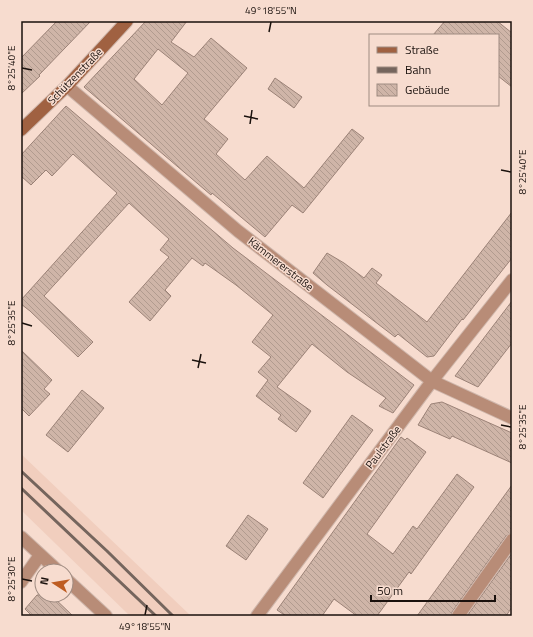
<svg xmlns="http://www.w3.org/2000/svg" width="533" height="637" font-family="'Titillium Web',sans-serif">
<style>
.built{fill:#f1cebe}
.building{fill:url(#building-back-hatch);stroke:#9b8277;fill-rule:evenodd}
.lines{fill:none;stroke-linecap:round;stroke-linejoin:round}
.street-casing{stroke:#cfb7ac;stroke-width:14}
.secondary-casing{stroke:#cfb7ac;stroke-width:14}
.street{stroke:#b88c77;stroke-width:12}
.secondary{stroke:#a06141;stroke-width:12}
.rail{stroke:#75655d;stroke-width:3}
.ticks{fill:none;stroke:#1a110d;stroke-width:1.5}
.labels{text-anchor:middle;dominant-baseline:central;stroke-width:3;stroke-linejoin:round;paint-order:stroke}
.street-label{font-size:11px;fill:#1a110d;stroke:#f7dccf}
.neatline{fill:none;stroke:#1a110d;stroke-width:1.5}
.ticks-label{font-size:10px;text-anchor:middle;fill:#1a110d}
</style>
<defs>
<pattern id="building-back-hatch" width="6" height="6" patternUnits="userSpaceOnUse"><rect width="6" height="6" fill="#cfb5a8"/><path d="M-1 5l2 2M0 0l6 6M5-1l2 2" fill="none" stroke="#b19b8f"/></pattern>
</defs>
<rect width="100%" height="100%" fill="#f7dccf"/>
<!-- built -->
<path class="built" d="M 21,454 L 191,616 L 130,616 L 21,510 Z"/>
<!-- building -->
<path class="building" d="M 57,21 L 91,21 L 39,75 L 40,76 L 21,94 L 21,58 Z
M 146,21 L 187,21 L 171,42 L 194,57 L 211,38 L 247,68 L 204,119 L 228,139 L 216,154 L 245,180 L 267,156 L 304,188 L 352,129 L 364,138 L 303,213 L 292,205 L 265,237 L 212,193 L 211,195 L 84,87 ZM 158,49 L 188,73 L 162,105 L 134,79 Z
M 445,21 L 497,21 L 512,33 L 512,87 L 498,76 L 498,35 L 433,35 Z
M 275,78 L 302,97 L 294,108 L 268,89 Z
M 66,106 L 233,248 L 414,385 L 393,413 L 379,406 L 386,398 L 347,372 L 312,344 L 277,387 L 311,411 L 296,432 L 278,419 L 281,415 L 256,396 L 268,380 L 258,372 L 271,357 L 252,342 L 273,315 L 236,285 L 205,263 L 203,266 L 192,258 L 165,290 L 171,296 L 150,321 L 129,302 L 169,257 L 160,250 L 169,239 L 129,203 L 44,296 L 93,342 L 78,357 L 30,311 L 21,304 L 21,300 L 117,193 L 73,154 L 52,176 L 46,170 L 31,185 L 21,176 L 21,155 Z
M 512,212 L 512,258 L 463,320 L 462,319 L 434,356 L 427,357 L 398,334 L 395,337 L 327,285 L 313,273 L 327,253 L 344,263 L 364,278 L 372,268 L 382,275 L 376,283 L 427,322 Z
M 512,301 L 512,343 L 478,387 L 455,376 Z
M 21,350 L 52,380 L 44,389 L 50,394 L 29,416 L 21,408 Z
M 82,390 L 104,408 L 68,452 L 46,435 Z
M 442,402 L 512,433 L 512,463 L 452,436 L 450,439 L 418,425 L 431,404 Z
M 352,415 L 373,430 L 323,498 L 303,483 Z
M 401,437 L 405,440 L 407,438 L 426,452 L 367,534 L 393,554 L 413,526 L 417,529 L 457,474 L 474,487 L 411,574 L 409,572 L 377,616 L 357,616 L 334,599 L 322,616 L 286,616 L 277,610 Z
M 512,485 L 512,533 L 506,536 L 452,612 L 451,616 L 417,616 Z
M 248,515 L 268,529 L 246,560 L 226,546 Z
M 512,553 L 512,607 L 506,616 L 467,616 Z
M 37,595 L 51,595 L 73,616 L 32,616 L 25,609 Z"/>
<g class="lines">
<defs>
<path id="street" d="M 67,86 L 238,231 L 432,381 L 512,418
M 21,537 L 58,571
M 66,579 L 106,616
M 21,582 L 40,555
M 257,616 L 432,381 L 512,280
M 458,616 L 512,540"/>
<path id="secondary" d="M 21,130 L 67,86 L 127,21"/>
</defs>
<!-- street casing -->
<use href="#street" class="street-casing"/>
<!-- secondary casing -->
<use href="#secondary" class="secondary-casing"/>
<!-- street -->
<use href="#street" class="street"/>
<!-- secondary -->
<use href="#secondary" class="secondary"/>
<!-- rail -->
<path class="rail" d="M 21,471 L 107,551 L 173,616
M 21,488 L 156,616"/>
</g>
<!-- ticks -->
<path class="ticks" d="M 269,32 L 271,22M 22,68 L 32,70M 244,116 L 258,119M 250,124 L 252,110M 501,170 L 511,172M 22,323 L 32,326M 192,360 L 206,363M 198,368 L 201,354M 501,425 L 511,427M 22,579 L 32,581M 145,615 L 147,605"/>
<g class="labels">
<!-- street labels -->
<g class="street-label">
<text transform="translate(75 76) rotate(-46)">Schützenstraße</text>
<text transform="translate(281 264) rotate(38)">Kämmererstraße</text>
<text transform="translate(383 447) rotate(-53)">Paulstraße</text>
</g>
</g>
<!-- border -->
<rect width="533" height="637" fill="none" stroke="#f7dccf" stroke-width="44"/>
<!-- legend -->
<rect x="369" y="34" width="130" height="72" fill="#f7dccf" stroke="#9f8b81"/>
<rect x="377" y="47" width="20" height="6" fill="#a06141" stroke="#9f8b81"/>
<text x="405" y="54" font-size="12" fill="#1a110d">Straße</text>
<rect x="377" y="67" width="20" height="6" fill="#75655d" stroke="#9f8b81"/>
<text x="405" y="74" font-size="12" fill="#1a110d">Bahn</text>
<rect x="377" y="84" width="20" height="12" fill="url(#building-back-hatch)" stroke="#9f8b81"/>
<text x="405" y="94" font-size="12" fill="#1a110d">Gebäude</text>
<!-- north arrow -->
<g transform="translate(54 583) rotate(282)"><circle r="19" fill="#f7dccf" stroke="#9f8b81"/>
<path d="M0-3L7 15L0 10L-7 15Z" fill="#be5c21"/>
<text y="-6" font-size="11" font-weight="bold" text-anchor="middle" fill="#1a110d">N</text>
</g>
<!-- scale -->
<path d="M371 595v6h124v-6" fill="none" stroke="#1a110d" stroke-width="2"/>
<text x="377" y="595" font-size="12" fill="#1a110d" stroke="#f7dccf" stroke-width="3" paint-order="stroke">50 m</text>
<rect x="22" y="22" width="489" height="593" class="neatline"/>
<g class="ticks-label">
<text x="271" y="14">49°18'55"N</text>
<text transform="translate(11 68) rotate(-90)" y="4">8°25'40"E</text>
<text transform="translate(522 172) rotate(-90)" y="4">8°25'40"E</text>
<text transform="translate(11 323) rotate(-90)" y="4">8°25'35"E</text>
<text transform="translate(522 427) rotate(-90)" y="4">8°25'35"E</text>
<text transform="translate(11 579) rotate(-90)" y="4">8°25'30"E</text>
<text x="145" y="630">49°18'55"N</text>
</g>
</svg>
